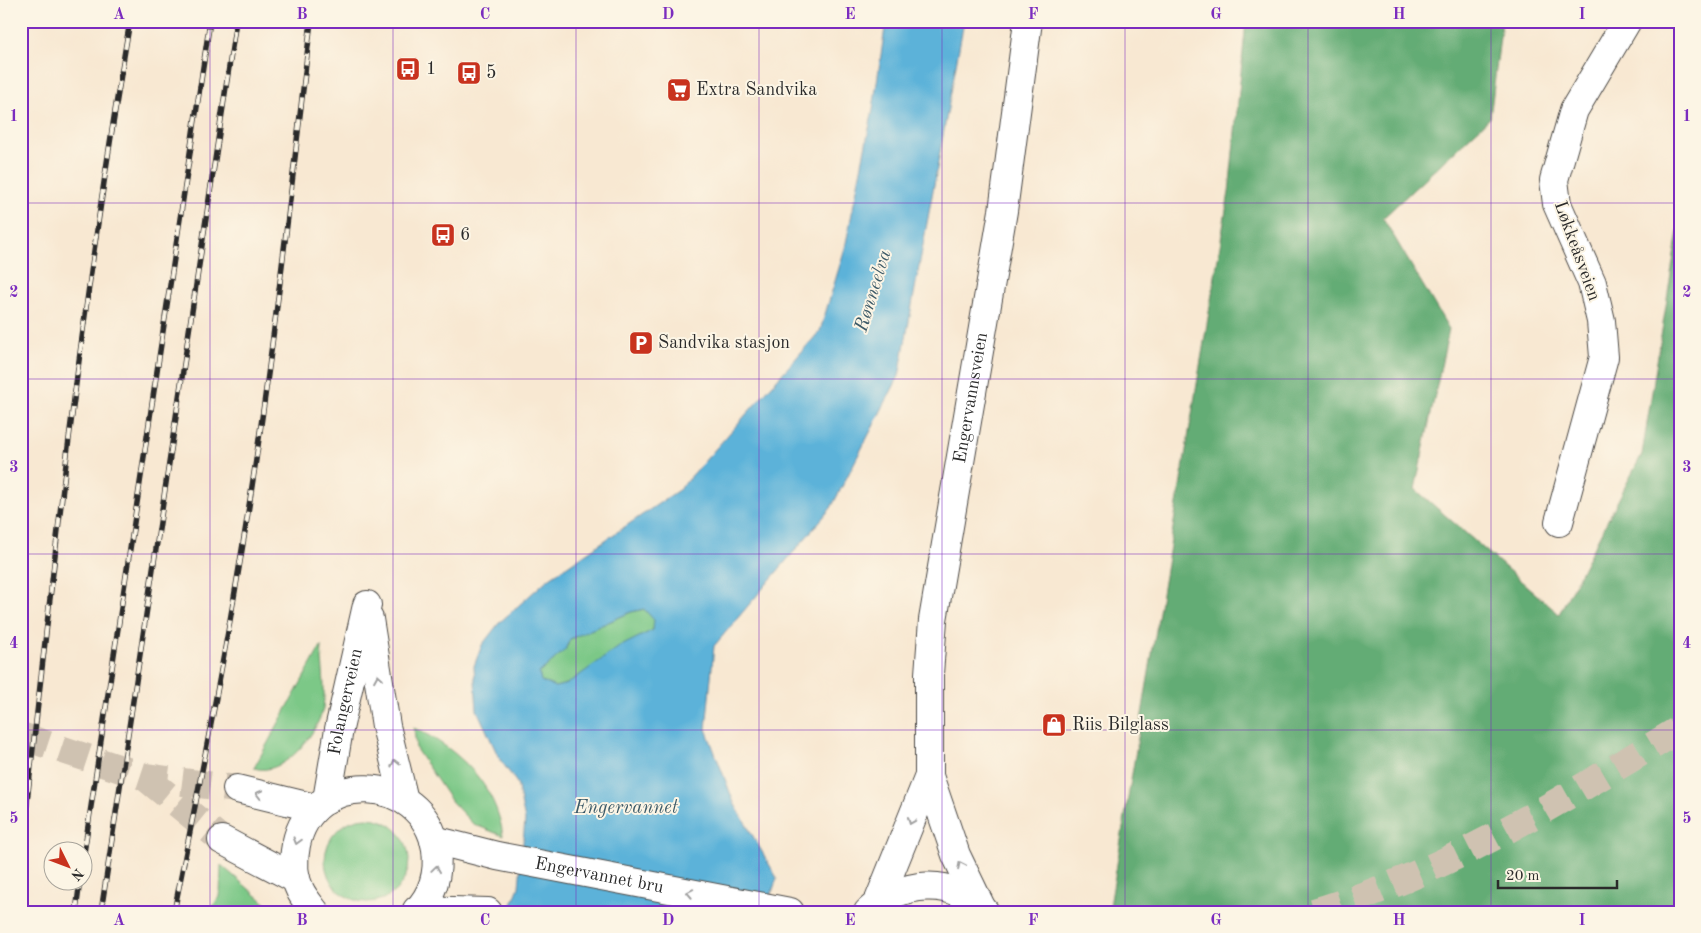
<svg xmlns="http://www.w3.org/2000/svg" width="1701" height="933" font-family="'Old Standard TT',serif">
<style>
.green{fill:#7bc887;stroke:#537a59}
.forest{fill:#64ac74;stroke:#486c50}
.water{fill:#5cb2d9;stroke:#446e82;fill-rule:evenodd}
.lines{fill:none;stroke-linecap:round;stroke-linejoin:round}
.primary-tunnel{stroke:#cfc2b1;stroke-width:28;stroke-dasharray:28 14;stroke-linecap:butt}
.minor-casing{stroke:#4a4744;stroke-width:30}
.secondary-casing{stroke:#4a4744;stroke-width:30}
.primary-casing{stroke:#4a4744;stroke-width:30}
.minor{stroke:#fff;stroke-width:28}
.secondary{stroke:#fff;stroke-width:28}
.primary{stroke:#fff;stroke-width:28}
.rail-casing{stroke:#2b2b2b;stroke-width:5.5}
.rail{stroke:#fcf5e5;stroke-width:4;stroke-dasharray:11;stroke-linecap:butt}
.oneway{stroke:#a0a0a0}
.grid{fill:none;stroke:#7b2cbf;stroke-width:1;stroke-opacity:0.55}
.labels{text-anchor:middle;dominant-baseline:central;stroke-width:4;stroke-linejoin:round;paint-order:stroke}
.poi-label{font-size:18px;fill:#2b2b2b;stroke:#fcf5e5;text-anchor:start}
.street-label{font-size:18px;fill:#2b2b2b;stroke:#fcf5e5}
.water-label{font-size:19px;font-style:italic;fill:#3c5a68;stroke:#fcf5e5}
.neatline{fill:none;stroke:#7b2cbf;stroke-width:2}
.grid-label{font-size:16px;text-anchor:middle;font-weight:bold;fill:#7b2cbf}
</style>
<rect width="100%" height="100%" fill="#fcf5e5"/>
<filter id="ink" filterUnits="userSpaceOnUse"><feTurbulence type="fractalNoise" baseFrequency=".02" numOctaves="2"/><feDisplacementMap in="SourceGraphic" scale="10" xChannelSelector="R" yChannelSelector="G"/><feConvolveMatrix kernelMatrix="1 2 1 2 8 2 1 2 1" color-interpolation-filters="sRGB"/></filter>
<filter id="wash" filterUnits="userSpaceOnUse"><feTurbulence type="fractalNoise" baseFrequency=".0096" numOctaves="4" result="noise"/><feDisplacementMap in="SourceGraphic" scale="20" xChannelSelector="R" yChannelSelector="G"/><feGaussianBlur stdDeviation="1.12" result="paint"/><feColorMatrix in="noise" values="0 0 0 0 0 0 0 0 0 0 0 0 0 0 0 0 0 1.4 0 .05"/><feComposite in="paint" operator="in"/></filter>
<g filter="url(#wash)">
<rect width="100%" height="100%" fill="#f8e8d2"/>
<!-- green -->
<path class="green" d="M 644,609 L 655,620 L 653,630 L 567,684 L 555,687 L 541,681 L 539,673 L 565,650 L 570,639 L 631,612 Z
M 321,646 C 322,664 326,690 323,708 C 318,733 283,778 254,768 Z
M 414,728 C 459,749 497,786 503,836 L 473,824 L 452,802 L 416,749 Z
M325 860a42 42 0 1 1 84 0a42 42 0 1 1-84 0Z
M 221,865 L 270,907 L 274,912 L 208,912 L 220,897 Z"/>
<!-- forest -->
<path class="forest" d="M 1246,21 L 1502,21 L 1490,118 L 1383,218 L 1449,329 L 1415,489 L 1559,614 L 1642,454 L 1680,219 L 1680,912 L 1109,912 L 1229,192 Z"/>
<!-- water -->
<path class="water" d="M 886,21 L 964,21 L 899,376 L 831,508 L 714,646 L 706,729 L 734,803 L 777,878 L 765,912 L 509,912 L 519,887 L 525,820 L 517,783 L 499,758 L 477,710 L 474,666 L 482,645 L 499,623 L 547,580 L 680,489 L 820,331 L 845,248 L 873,109 ZM 644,609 L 654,620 L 653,630 L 619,647 L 567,684 L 555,687 L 541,681 L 539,673 L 565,650 L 570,639 L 631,612 Z"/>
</g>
<g filter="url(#ink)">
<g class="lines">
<!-- primary-tunnel -->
<path class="primary-tunnel" d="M 21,736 L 145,777 L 237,789
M 145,777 L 222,840
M 1314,912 C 1446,873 1563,799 1680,729"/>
<defs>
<g id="minor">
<path d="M 1559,522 L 1604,357 L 1601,321 L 1592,283 L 1557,204 L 1554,180 L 1574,110 L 1627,21"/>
<path d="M 369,619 L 386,726 L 404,800"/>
<path id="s1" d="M 327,800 L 339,729 L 367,605"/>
</g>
<g id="secondary">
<path d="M 879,900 L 929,776"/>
<path id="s2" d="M 982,909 L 956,855 L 929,776 L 929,674 L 933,620 L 1003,211 L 1028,21"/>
</g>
<g id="primary">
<path d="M 237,789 L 315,808"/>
<path d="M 222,840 L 296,879"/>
<path id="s3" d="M 434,840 L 497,856 L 790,912"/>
<path d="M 417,910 L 488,912"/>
<path d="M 315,912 C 310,905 303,897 300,890 C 293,876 293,860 296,845 C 311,768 423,772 436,849 C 439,873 433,895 416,912"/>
<path d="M 868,912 C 899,881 954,875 985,912"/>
</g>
</defs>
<!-- minor casing -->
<use href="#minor" class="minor-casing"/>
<!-- secondary casing -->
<use href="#secondary" class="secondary-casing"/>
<!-- primary casing -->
<use href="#primary" class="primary-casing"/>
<!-- minor -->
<use href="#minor" class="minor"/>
<!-- secondary -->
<use href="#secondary" class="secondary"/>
<!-- primary -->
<use href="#primary" class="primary"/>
<defs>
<path id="rail" d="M 21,856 C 52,577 82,298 130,21
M 82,866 L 210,21
M 76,912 L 80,880
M 101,912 L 236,21
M 174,912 C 201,777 228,642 249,506 C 274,345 292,183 311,21"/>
</defs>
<!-- rail casing -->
<use href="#rail" class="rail-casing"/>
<!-- rail -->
<use href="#rail" class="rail"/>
</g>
<!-- one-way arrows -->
<defs><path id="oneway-chevron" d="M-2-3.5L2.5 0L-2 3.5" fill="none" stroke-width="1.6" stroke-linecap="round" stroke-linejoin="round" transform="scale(1.25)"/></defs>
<g class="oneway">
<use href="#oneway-chevron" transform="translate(378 678) rotate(-99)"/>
<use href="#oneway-chevron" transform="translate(395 763) rotate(-104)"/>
<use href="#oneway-chevron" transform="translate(259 794) rotate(-166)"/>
<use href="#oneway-chevron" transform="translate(911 821) rotate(112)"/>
<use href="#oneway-chevron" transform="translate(297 841) rotate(106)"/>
<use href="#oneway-chevron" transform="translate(961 865) rotate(-116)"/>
<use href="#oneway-chevron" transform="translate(436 869) rotate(-82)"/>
<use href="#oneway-chevron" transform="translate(690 893) rotate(-169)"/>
</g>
</g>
<!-- grid -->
<path class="grid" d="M 210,21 L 210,912M 393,21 L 393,912M 576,21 L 576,912M 759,21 L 759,912M 942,21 L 942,912M 1125,21 L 1125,912M 1308,21 L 1308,912M 1491,21 L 1491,912M 21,203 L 1680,203M 21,379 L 1680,379M 21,554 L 1680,554M 21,730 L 1680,730"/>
<!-- icons -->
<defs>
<symbol id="bus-square" viewBox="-11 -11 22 22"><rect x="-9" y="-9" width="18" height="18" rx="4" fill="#c8321e" stroke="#fcf5e5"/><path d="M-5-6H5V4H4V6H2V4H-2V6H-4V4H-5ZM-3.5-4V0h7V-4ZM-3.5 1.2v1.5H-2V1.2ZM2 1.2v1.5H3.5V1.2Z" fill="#fff"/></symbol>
<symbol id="supermarket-square" viewBox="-11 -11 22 22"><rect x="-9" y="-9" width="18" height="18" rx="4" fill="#c8321e" stroke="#fcf5e5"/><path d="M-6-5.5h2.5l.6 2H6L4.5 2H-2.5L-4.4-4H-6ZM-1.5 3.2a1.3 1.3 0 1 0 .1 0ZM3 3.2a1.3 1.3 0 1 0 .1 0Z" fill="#fff"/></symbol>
<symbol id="parking-square" viewBox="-11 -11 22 22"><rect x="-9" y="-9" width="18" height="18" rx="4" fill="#c8321e" stroke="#fcf5e5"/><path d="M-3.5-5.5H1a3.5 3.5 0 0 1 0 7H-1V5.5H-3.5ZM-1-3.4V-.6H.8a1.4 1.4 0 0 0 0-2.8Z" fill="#fff"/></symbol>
<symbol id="shop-square" viewBox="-11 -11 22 22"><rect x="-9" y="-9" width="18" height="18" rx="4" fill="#c8321e" stroke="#fcf5e5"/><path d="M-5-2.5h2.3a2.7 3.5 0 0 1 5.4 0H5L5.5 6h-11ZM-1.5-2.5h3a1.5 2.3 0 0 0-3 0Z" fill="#fff"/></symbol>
</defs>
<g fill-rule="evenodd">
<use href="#bus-square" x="394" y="55" width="28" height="28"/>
<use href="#bus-square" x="455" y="59" width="28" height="28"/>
<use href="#supermarket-square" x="665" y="76" width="28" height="28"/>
<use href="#bus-square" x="429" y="221" width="28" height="28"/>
<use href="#parking-square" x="627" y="329" width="28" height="28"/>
<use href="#shop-square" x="1040" y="711" width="28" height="28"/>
</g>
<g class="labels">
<!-- poi labels -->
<g class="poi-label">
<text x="426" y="69">1</text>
<text x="486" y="73">5</text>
<text x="696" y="90">Extra Sandvika</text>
<text x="460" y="235">6</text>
<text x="658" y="343">Sandvika stasjon</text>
<text x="1072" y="725">Riis Bilglass</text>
</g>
<!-- street labels -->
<g class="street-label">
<text transform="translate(1577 251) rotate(70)">Løkkeåsveien</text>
<text stroke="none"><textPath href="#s2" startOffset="525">Engervannsveien</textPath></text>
<text stroke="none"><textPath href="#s1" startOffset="100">Folangerveien</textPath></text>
<text stroke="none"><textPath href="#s3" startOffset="169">Engervannet bru</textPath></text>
</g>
<!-- water labels -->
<g class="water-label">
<text transform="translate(874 291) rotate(-73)">Rønneelva</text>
<text x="626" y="808">Engervannet</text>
</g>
</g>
<!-- margin -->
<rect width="1701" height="933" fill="none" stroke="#fcf5e5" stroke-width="55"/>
<!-- north arrow -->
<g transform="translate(68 866) rotate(132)"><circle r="24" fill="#fcf5e5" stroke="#a8a49b"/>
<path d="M0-4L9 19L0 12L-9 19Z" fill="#c8321e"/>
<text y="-8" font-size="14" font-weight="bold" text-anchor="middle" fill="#2b2b2b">N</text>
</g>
<!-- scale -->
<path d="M1498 880v8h119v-8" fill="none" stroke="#2b2b2b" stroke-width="2.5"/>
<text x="1506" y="880" font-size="15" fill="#2b2b2b" stroke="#fcf5e5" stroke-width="4" paint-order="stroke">20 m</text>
<rect x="28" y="28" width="1646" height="878" class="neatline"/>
<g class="grid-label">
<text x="119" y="19">A</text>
<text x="302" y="19">B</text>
<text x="485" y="19">C</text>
<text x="668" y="19">D</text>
<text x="850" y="19">E</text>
<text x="1033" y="19">F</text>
<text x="1216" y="19">G</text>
<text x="1399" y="19">H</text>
<text x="1582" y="19">I</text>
<text x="14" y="121">1</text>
<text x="1687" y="121">1</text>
<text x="14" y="297">2</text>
<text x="1687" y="297">2</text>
<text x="14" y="472">3</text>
<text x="1687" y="472">3</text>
<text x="14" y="648">4</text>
<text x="1687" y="648">4</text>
<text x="14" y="823">5</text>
<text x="1687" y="823">5</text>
<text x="119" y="925">A</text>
<text x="302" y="925">B</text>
<text x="485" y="925">C</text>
<text x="668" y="925">D</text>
<text x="850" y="925">E</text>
<text x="1033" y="925">F</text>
<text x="1216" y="925">G</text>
<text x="1399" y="925">H</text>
<text x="1582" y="925">I</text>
</g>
</svg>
